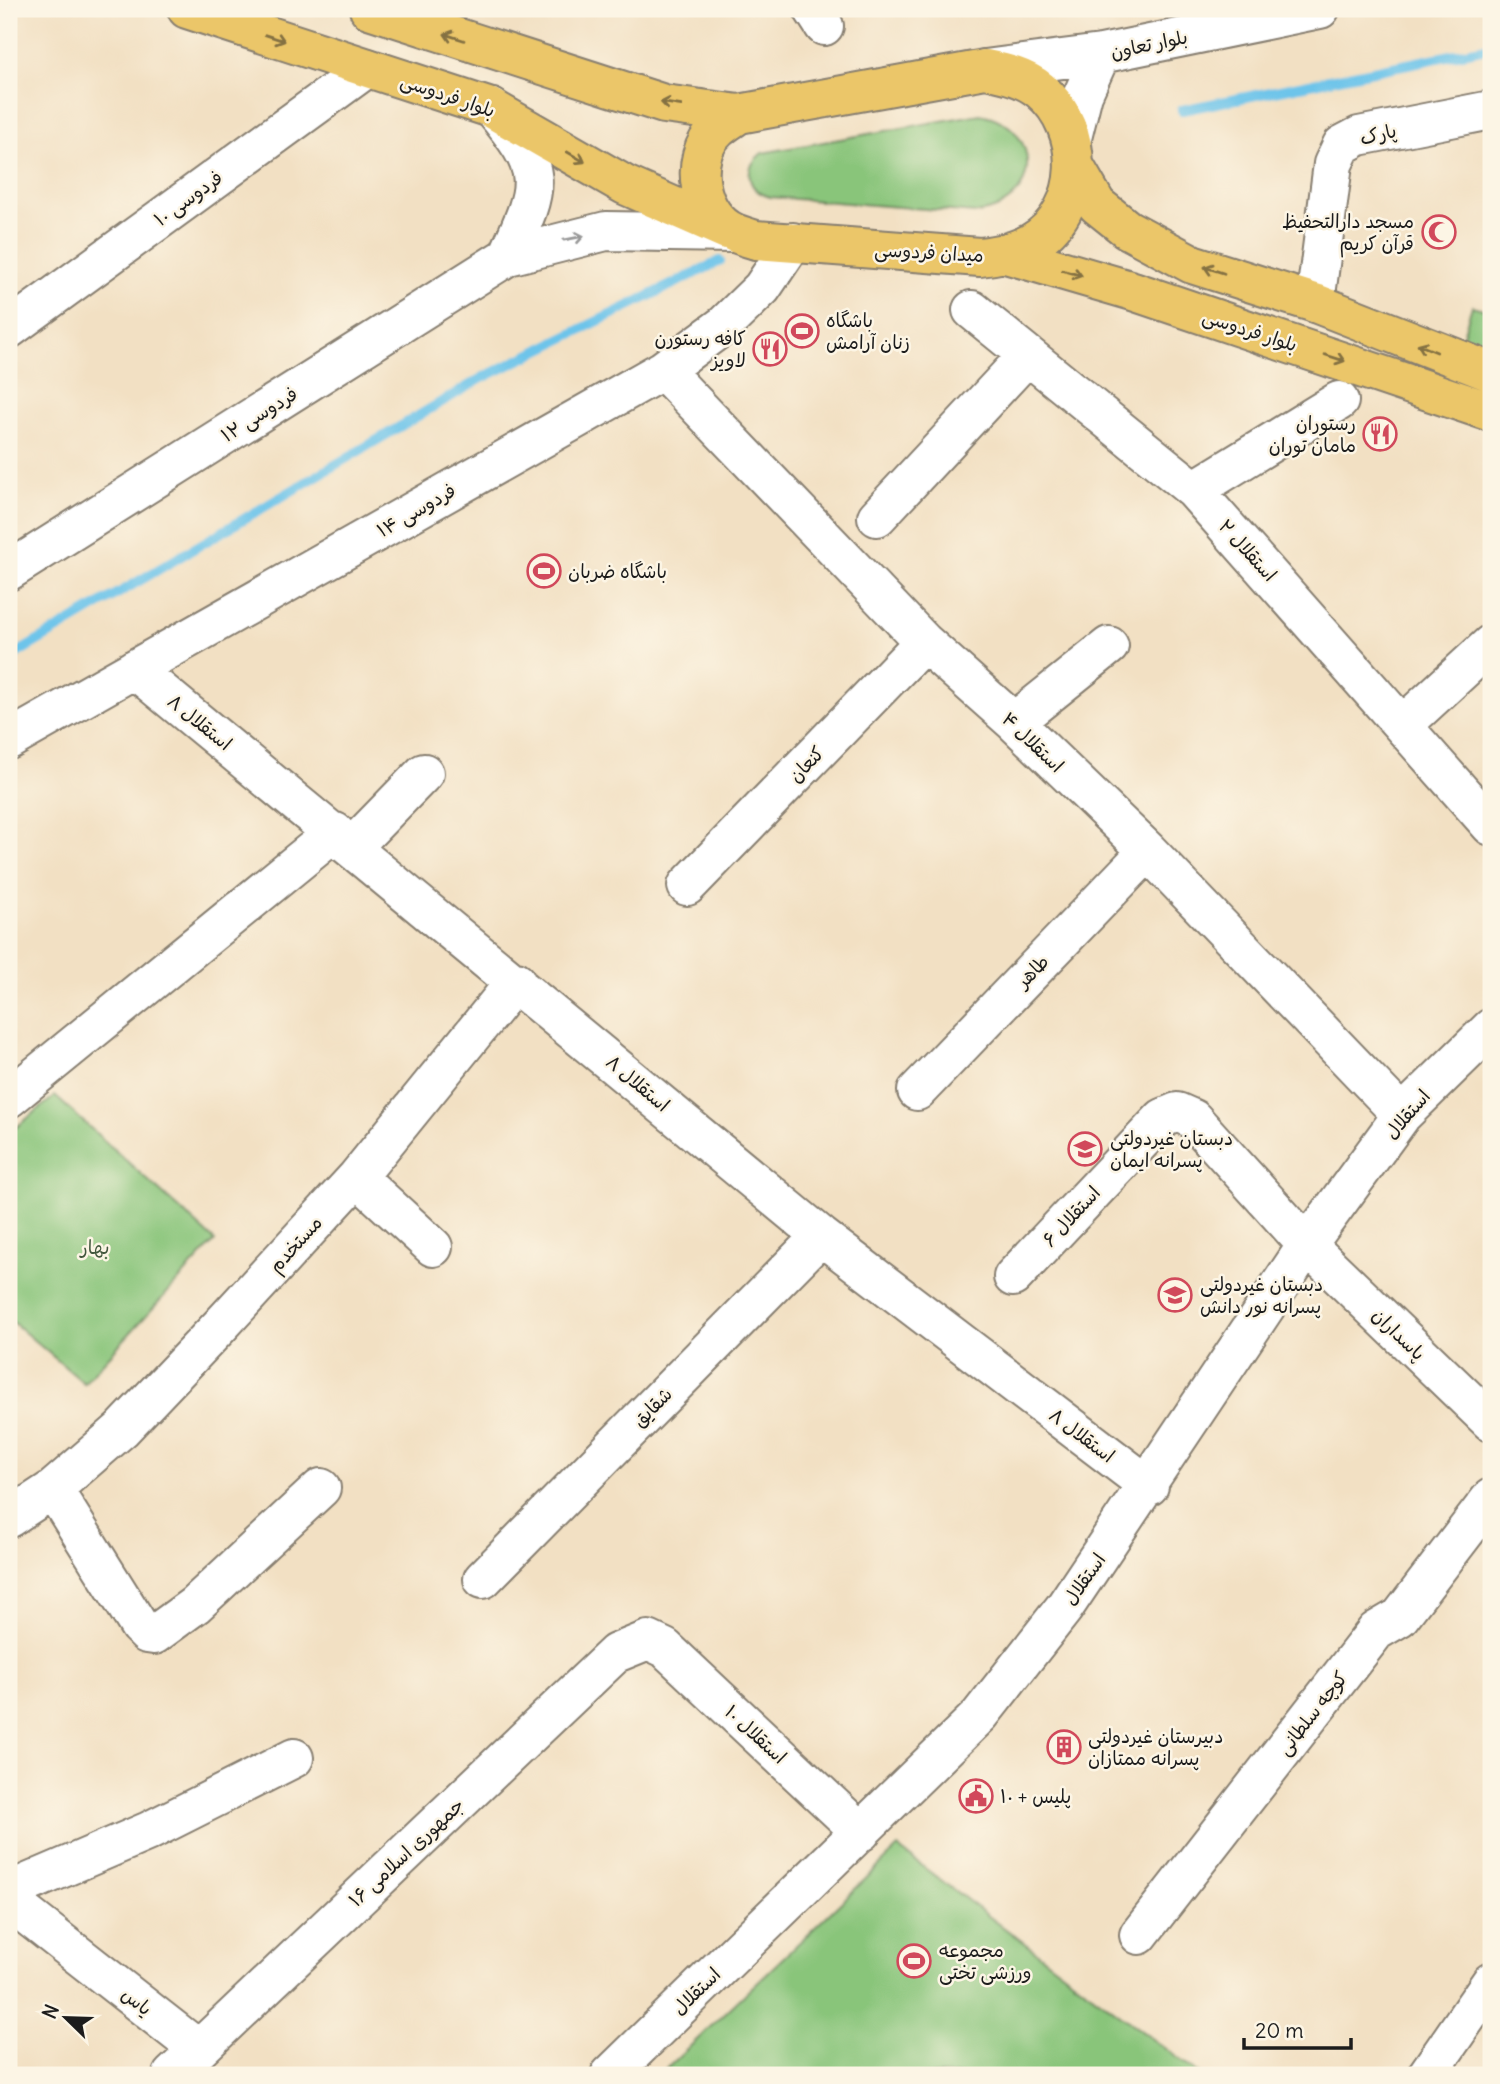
<svg xmlns="http://www.w3.org/2000/svg" width="1500" height="2084" font-family="Delius,'Playpen Sans Arabic',sans-serif">
<style>
.green{fill:#89c57a;stroke:#52704b;stroke-width:2}
.lines{fill:none;stroke-linecap:round;stroke-linejoin:round}
.stream{stroke:#6dc4ea;stroke-width:10}
.minor-casing{stroke:#877e70;stroke-width:42}
.major-casing{stroke:#877e70;stroke-width:42}
.minor{stroke:#fff;stroke-width:38}
.major{stroke:#ebc669;stroke-width:38}
.oneway{stroke:#847142}
.oneway2{stroke:#999}
.labels{text-anchor:middle;dominant-baseline:central;stroke-width:5;stroke-linejoin:round;paint-order:stroke}
.street-label{font-size:19px;fill:#1c1c1c;stroke:#fcf5e5}
.poi-label{font-size:19px;fill:#1c1c1c;stroke:#fcf5e5;text-anchor:start}
.park-label{font-size:19px;fill:#42573d;stroke:#fcf5e5}
</style>
<rect width="100%" height="100%" fill="#fcf5e5"/>
<filter id="ink" filterUnits="userSpaceOnUse"><feTurbulence type="fractalNoise" baseFrequency=".0143" numOctaves="2"/><feDisplacementMap in="SourceGraphic" scale="14" xChannelSelector="R" yChannelSelector="G"/><feConvolveMatrix kernelMatrix="1 2 1 2 8 2 1 2 1" color-interpolation-filters="sRGB"/></filter>
<filter id="wash" filterUnits="userSpaceOnUse"><feTurbulence type="fractalNoise" baseFrequency=".00686" numOctaves="4" result="noise"/><feDisplacementMap in="SourceGraphic" scale="28" xChannelSelector="R" yChannelSelector="G"/><feGaussianBlur stdDeviation="1.57" result="paint"/><feColorMatrix in="noise" values="0 0 0 0 0 0 0 0 0 0 0 0 0 0 0 0 0 1.4 0 .05"/><feComposite in="paint" operator="in"/></filter>
<g filter="url(#wash)">
<rect width="100%" height="100%" fill="#f2e0c3"/>
<!-- green -->
<path class="green" d="M 980,114 C 1045,126 1042,206 976,213 L 770,197 C 746,190 743,168 762,153 Z
M 1472,306 L 1491,311 L 1491,348 L 1462,338 Z
M 55,1096 L 215,1241 L 84,1383 L 9,1319 L 9,1133 Z
M 898,1848 L 1200,2075 L 660,2075 Z"/>
<g class="lines">
<!-- stream -->
<path class="stream" d="M 1182,110 L 1491,47
M 9,658 L 482,378 L 720,261"/>
</g>
</g>
<g filter="url(#ink)">
<g class="lines">
<defs>
<path id="minor" d="M 813,9 L 824,26
M 985,69 L 1101,54 L 1320,9
M 492,108 C 546,173 541,182 508,256
M 1072,138 L 1083,94 L 1101,54
M 1315,303 L 1333,164 L 1342,145 L 1359,136 L 1491,110
M 972,310 L 1194,490 L 1491,826
M 9,329 L 367,68
M 663,370 L 924,642 L 1014,722 L 1148,851 L 1402,1115
M 1194,490 L 1339,401
M 877,517 L 1027,356
M 9,571 L 508,256 L 606,231 L 733,233
M 134,669 L 821,1236 L 1149,1486
M 1014,722 L 1109,646
M 1404,724 L 1491,644
M 9,740 L 663,370 L 724,325 L 762,288 L 793,242
M 352,847 L 424,773
M 687,886 L 924,642
M 917,1091 L 1148,851
M 9,1098 L 335,832
M 357,1177 L 433,1247
M 1013,1277 L 1163,1118 L 1177,1112 L 1193,1119 L 1307,1245 L 1491,1422
M 53,1489 L 139,1626 L 147,1634 L 154,1635 L 195,1605 L 321,1488
M 9,1518 L 53,1489 L 122,1429 L 219,1327 L 357,1177 L 516,981
M 483,1579 L 821,1236
M 9,1891 L 149,1831 L 294,1758
M 9,1901 L 198,2049
M 1139,1935 L 1376,1631 L 1400,1617 L 1491,1498
M 172,2075 L 616,1653 L 648,1640 L 665,1648 L 861,1832
M 610,2075 L 980,1715 L 1064,1608 L 1307,1245 L 1402,1115 L 1491,1028
M 1427,2075 L 1491,1982"/>
<path id="major" d="M 187,9 L 491,108 L 625,185 L 727,230
M 369,9 L 664,104 L 739,114
M 985,69 C 1005,73 1024,77 1040,90 C 1087,129 1086,211 1031,243 C 1015,252 998,255 980,257 L 756,240 C 750,238 742,236 735,233 C 698,217 687,158 717,130 C 723,124 732,119 739,114 Z
M 1075,167 L 1097,205 L 1127,229 L 1192,264 L 1315,303 L 1491,372
M 1006,254 L 1133,291 L 1491,412"/>
</defs>
<!-- minor casing -->
<use href="#minor" class="minor-casing"/>
<!-- major casing -->
<use href="#major" class="major-casing"/>
<!-- minor -->
<use href="#minor" class="minor"/>
<!-- major -->
<use href="#major" class="major"/>
</g>
<!-- one-way arrows -->
<defs><path id="oneway-shaft" d="M-6 0H5M1.5-3L5.5 0L1.5 3" fill="none" stroke-width="1.6" stroke-linecap="round" stroke-linejoin="round" transform="scale(1.75)"/></defs>
<g class="oneway">
<use href="#oneway-shaft" transform="translate(454 37) rotate(-162)"/>
<use href="#oneway-shaft" transform="translate(275 38) rotate(18)"/>
<use href="#oneway-shaft" transform="translate(671 104) rotate(-171)"/>
<use href="#oneway-shaft" transform="translate(576 157) rotate(30)"/>
<use href="#oneway-shaft" transform="translate(1214 270) rotate(-162)"/>
<use href="#oneway-shaft" transform="translate(1072 273) rotate(16)"/>
<use href="#oneway-shaft" transform="translate(1427 348) rotate(-158)"/>
<use href="#oneway-shaft" transform="translate(1335 358) rotate(18)"/>
</g>
<use class="oneway2" href="#oneway-shaft" transform="translate(574 238) rotate(-11)"/>
</g>
<!-- icons -->
<defs>
<symbol id="mosque-ring" viewBox="-11 -11 22 22"><circle r="9.5" fill="#fcf5e5" stroke="#d1495b" stroke-width="1.5"/><path d="M3.5-4.9A6 6 0 1 0 3.5 4.9A5 5 0 1 1 3.5-4.9Z" fill="#d1495b"/></symbol>
<symbol id="stadium-ring" viewBox="-11 -11 22 22"><circle r="9.5" fill="#fcf5e5" stroke="#d1495b" stroke-width="1.5"/><path d="M0-5a6.5 5 0 1 0 0 10a6.5 5 0 1 0 0-10ZM-3.5-1.8h7v3.6h-7Z" fill="#d1495b"/></symbol>
<symbol id="restaurant-ring" viewBox="-11 -11 22 22"><circle r="9.5" fill="#fcf5e5" stroke="#d1495b" stroke-width="1.5"/><path d="M-5-6h1v4h1v-4h1v4h1v-4h1v5L-1.5 .5V6h-2V.5L-5-1ZM5-6V6H3V1.5H1.5Q1.5-4 5-6Z" fill="#d1495b"/></symbol>
<symbol id="school-ring" viewBox="-11 -11 22 22"><circle r="9.5" fill="#fcf5e5" stroke="#d1495b" stroke-width="1.5"/><path d="M0-5L7-2L0 1L-7-2ZM-4 1L0 2.5L4 1V4Q0 6-4 4Z" fill="#d1495b"/></symbol>
<symbol id="building-ring" viewBox="-11 -11 22 22"><circle r="9.5" fill="#fcf5e5" stroke="#d1495b" stroke-width="1.5"/><path d="M-4-6H4V6H1V3H-1V6H-4ZM-2.5-4.3h1.7v1.8h-1.7ZM.8-4.3h1.7v1.8H.8ZM-2.5-1h1.7V.8h-1.7ZM.8-1h1.7V.8H.8Z" fill="#d1495b"/></symbol>
<symbol id="civic-ring" viewBox="-11 -11 22 22"><circle r="9.5" fill="#fcf5e5" stroke="#d1495b" stroke-width="1.5"/><path d="M-.6-6.5H3V-4.5H.6V-3L4-1V1h2V6H-6V1h2V-1L-.6-3ZM-1.2 2.5V6h2.4V2.5Z" fill="#d1495b"/></symbol>
</defs>
<g fill-rule="evenodd">
<use href="#mosque-ring" x="1420" y="213" width="38" height="38"/>
<use href="#stadium-ring" x="783" y="312" width="38" height="38"/>
<use href="#restaurant-ring" x="751" y="330" width="38" height="38"/>
<use href="#restaurant-ring" x="1361" y="415" width="38" height="38"/>
<use href="#stadium-ring" x="525" y="552" width="38" height="38"/>
<use href="#school-ring" x="1066" y="1130" width="38" height="38"/>
<use href="#school-ring" x="1156" y="1276" width="38" height="38"/>
<use href="#building-ring" x="1045" y="1728" width="38" height="38"/>
<use href="#civic-ring" x="957" y="1777" width="38" height="38"/>
<use href="#stadium-ring" x="895" y="1942" width="38" height="38"/>
</g>
<g class="labels">
<!-- street labels -->
<g class="street-label">
<text transform="translate(1149 44) rotate(-12)">بلوار تعاون</text>
<text transform="translate(448 95) rotate(19)">بلوار فردوسی</text>
<text transform="translate(1378 134) rotate(-14)">پارک</text>
<text transform="translate(188 198) rotate(-36)">فردوسی ۱۰</text>
<text transform="translate(929 252) rotate(3)">میدان فردوسی</text>
<text transform="translate(1250 330) rotate(18)">بلوار فردوسی</text>
<text transform="translate(259 414) rotate(-32)">فردوسی ۱۲</text>
<text transform="translate(416 510) rotate(-30)">فردوسی ۱۴</text>
<text transform="translate(1248 550) rotate(48)">استقلال ۲</text>
<text transform="translate(200 722) rotate(39)">استقلال ۸</text>
<text transform="translate(1033 742) rotate(44)">استقلال ۴</text>
<text transform="translate(806 764) rotate(-46)">کنعان</text>
<text transform="translate(1032 971) rotate(-46)">طاهر</text>
<text transform="translate(638 1083) rotate(40)">استقلال ۸</text>
<text transform="translate(1407 1114) rotate(-49)">استقلال</text>
<text transform="translate(1071 1216) rotate(-47)">استقلال ۶</text>
<text transform="translate(295 1244) rotate(-48)">مستخدم</text>
<text transform="translate(1399 1334) rotate(44)">پاسداران</text>
<text transform="translate(652 1407) rotate(-45)">شقایق</text>
<text transform="translate(1082 1435) rotate(37)">استقلال ۸</text>
<text transform="translate(1084 1579) rotate(-55)">استقلال</text>
<text transform="translate(1312 1713) rotate(-52)">کوچه سلطانی</text>
<text transform="translate(756 1734) rotate(43)">استقلال ۱۰</text>
<text transform="translate(406 1852) rotate(-43)">جمهوری اسلامی ۱۶</text>
<text transform="translate(696 1991) rotate(-44)">استقلال</text>
<text transform="translate(137 2001) rotate(38)">یاس</text>
</g>
<!-- poi labels -->
<g class="poi-label">
<text x="1414" y="221" text-anchor="end">مسجد دارالتحفیظ<tspan x="1414" dy="22">قرآن کریم</tspan></text>
<text x="826" y="320">باشگاه<tspan x="826" dy="22">زنان آرامش</tspan></text>
<text x="746" y="338" text-anchor="end">کافه رستورن<tspan x="746" dy="22">لاویز</tspan></text>
<text x="1356" y="423" text-anchor="end">رستوران<tspan x="1356" dy="22">مامان توران</tspan></text>
<text x="568" y="571">باشگاه ضربان</text>
<text x="1110" y="1138">دبستان غیردولتی<tspan x="1110" dy="22">پسرانه ایمان</tspan></text>
<text x="1200" y="1284">دبستان غیردولتی<tspan x="1200" dy="22">پسرانه نور دانش</tspan></text>
<text x="1088" y="1736">دبیرستان غیردولتی<tspan x="1088" dy="22">پسرانه ممتازان</tspan></text>
<text x="1000" y="1796">پلیس + ۱۰</text>
<text x="939" y="1950">مجموعه<tspan x="939" dy="22">ورزشی تختی</tspan></text>
</g>
<!-- park labels -->
<g class="park-label">
<text x="95" y="1247">بهار</text>
</g>
</g>
<!-- margin -->
<rect width="1500" height="2084" fill="none" stroke="#fcf5e5" stroke-width="35"/>
<!-- north arrow -->
<g transform="translate(66 2018) rotate(293)" stroke="#fcf5e5" stroke-width="5" paint-order="stroke">
<path d="M0-5L12 26L0 18L-12 26Z" fill="#1c1c1c"/>
<text y="-10" font-size="19" font-weight="bold" text-anchor="middle" fill="#1c1c1c">N</text>
</g>
<!-- scale -->
<path d="M1244 2038v10h107v-10" fill="none" stroke="#1c1c1c" stroke-width="3.5"/>
<text x="1255" y="2038" font-size="21" fill="#1c1c1c" stroke="#fcf5e5" stroke-width="5" paint-order="stroke">20 m</text>
</svg>
